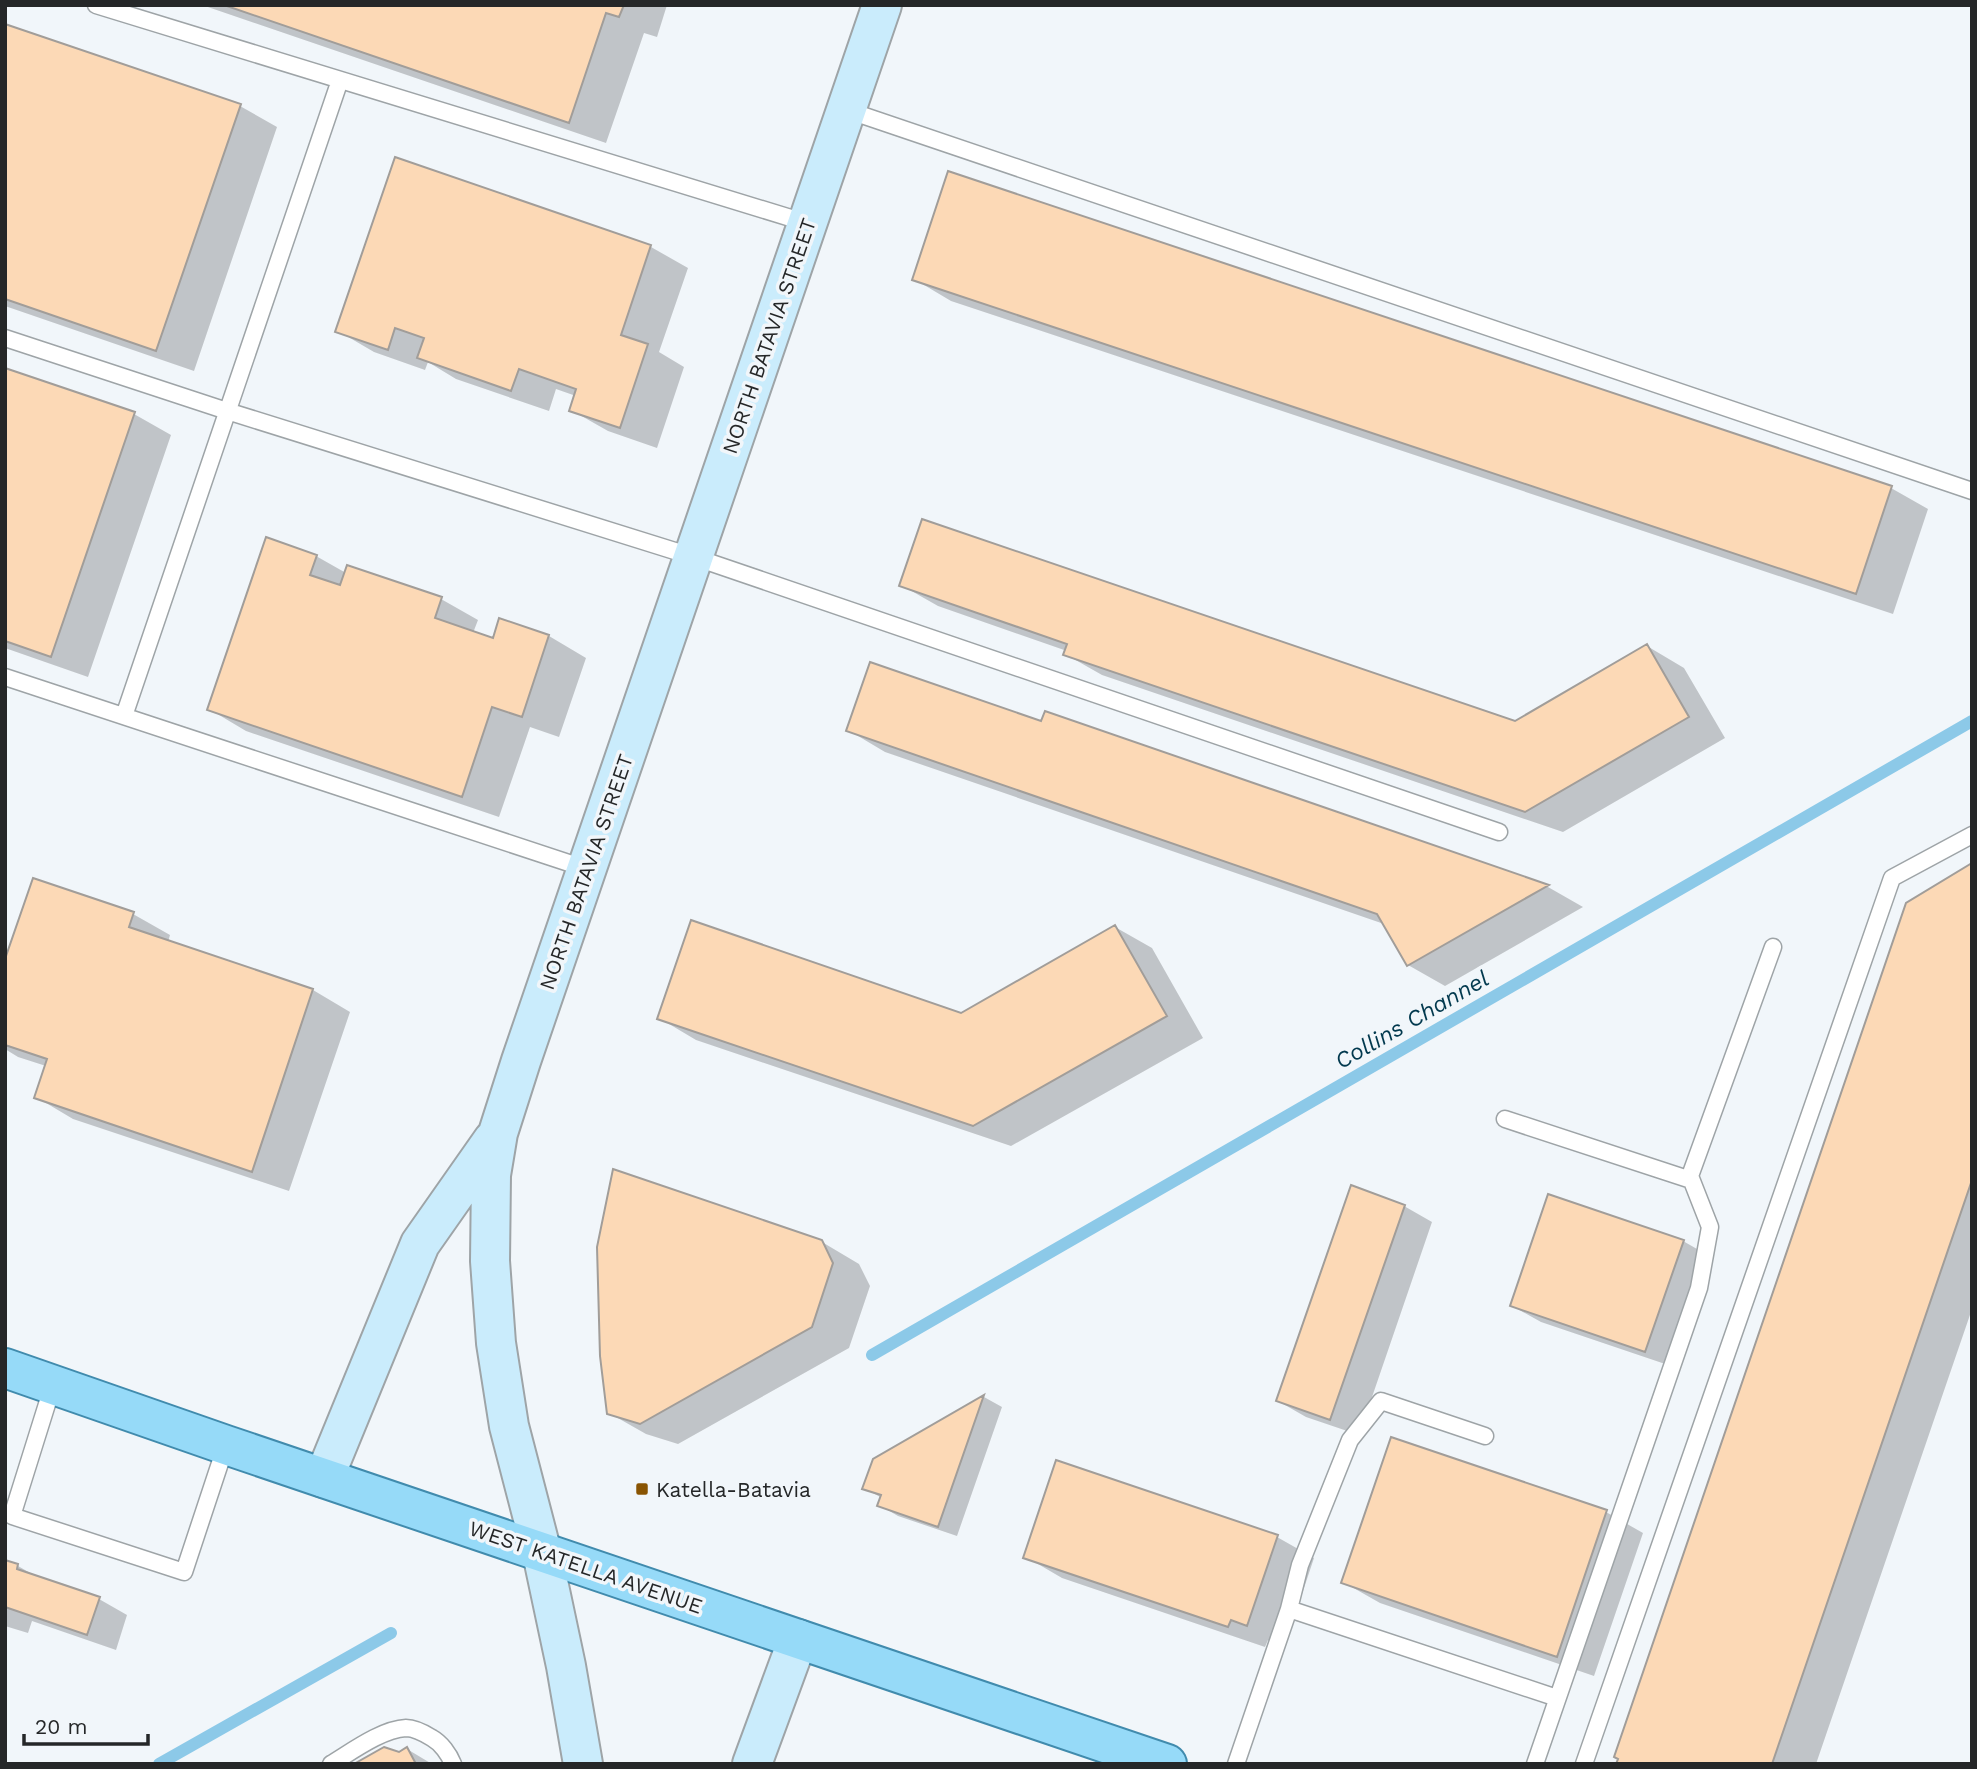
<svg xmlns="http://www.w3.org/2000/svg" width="1977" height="1769" font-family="'Work Sans',sans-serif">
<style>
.shadow{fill:#0003}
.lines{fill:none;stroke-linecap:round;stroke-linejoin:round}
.stream{stroke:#8cc9e8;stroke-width:12}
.building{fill:#fcd9b6;stroke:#a19d99;stroke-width:2}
.lane-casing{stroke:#9ea4a7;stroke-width:19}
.secondary-casing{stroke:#9ea4a7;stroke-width:42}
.primary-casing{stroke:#418bad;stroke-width:42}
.lane{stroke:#fff;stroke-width:16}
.secondary{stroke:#caecfc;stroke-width:38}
.primary{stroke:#96daf8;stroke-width:38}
.poi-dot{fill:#895402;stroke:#f1f6fa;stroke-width:2.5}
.labels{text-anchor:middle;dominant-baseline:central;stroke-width:7;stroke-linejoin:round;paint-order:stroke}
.street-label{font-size:21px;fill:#252728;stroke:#f1f6fa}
.poi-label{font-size:21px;fill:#252728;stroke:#f1f6fa;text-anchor:start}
.water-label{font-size:23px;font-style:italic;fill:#02394e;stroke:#f1f6fa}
</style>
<rect width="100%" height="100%" fill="#f1f6fa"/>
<!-- shadow -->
<path class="shadow" d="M 202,5 L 667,5 L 657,37 L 644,33 L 606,143 Z
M 5,26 L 240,106 L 277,127 L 194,371 L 5,306 Z
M 396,160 L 651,247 L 688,268 L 659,352 L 684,367 L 657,448 L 608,431 L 571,410 L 576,396 L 556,389 L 549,411 L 456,379 L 428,362 L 425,370 L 374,352 L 338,331 Z
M 914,279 L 1891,488 L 1928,509 L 1893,614 L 951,301 Z
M 5,370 L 134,414 L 171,435 L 88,677 L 5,648 Z
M 316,556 L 346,573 L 441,599 L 478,620 L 473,633 L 494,640 L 501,620 L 549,636 L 586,658 L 559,737 L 530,727 L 499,817 L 246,731 L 209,709 Z
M 901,585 L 1515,723 L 1647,646 L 1684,668 L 1725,738 L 1563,832 L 1102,675 L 1065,654 L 1067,651 L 938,606 Z
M 1046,713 L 1548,887 L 1583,907 L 1445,986 L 1408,965 L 1384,924 L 885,752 L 848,730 L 1042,723 Z
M 1972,865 L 1972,1309 L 1816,1764 L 1618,1764 Z
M 34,880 L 133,914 L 170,935 L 168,942 L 313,990 L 350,1012 L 289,1191 L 73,1119 L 36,1097 L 46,1066 L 18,1057 L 5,1049 L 5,965 Z
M 1115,927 L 1152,948 L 1203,1038 L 1011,1146 L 696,1040 L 659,1018 L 961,1014 Z
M 1404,1206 L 1432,1222 L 1359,1435 L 1306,1417 L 1278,1401 Z
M 1683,1241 L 1711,1257 L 1674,1367 L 1541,1322 L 1512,1306 Z
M 822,1242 L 859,1264 L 870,1286 L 849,1348 L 678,1444 L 646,1434 L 609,1413 Z
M 984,1397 L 1002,1407 L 957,1536 L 898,1516 L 879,1505 L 882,1498 L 864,1488 L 874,1460 Z
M 1606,1512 L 1643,1533 L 1594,1676 L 1380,1603 L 1343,1582 Z
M 1277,1537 L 1314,1558 L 1285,1645 L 1268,1640 L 1265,1647 L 1062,1578 L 1026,1557 Z
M 5,1561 L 18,1566 L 39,1578 L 99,1599 L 127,1615 L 116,1650 L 32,1621 L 28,1633 L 5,1626 Z
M 407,1749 L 432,1764 L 358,1764 L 400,1754 Z"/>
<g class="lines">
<!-- stream -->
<path class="stream" d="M 872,1355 L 1972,721
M 159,1764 L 391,1633"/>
</g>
<!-- building -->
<path class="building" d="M 224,5 L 624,5 L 619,17 L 606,13 L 569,123 Z
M 5,24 L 241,104 L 156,351 L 5,299 Z
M 395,157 L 651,245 L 621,335 L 648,344 L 620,428 L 569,411 L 576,389 L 519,369 L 511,391 L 417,358 L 424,338 L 395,328 L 388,350 L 335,332 Z
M 948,171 L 1892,486 L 1856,594 L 912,280 Z
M 5,368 L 135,412 L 51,657 L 5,641 Z
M 922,519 L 1515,721 L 1647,644 L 1689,717 L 1525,812 L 1063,655 L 1067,644 L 899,586 Z
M 266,537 L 317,555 L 310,575 L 340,585 L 347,565 L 442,597 L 435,618 L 493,638 L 499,618 L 549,635 L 522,717 L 492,707 L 462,797 L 207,710 Z
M 870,662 L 1041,721 L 1045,711 L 1549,885 L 1407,966 L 1377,914 L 846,731 Z
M 1972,863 L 1972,1180 L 1772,1764 L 1616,1764 L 1618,1759 L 1614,1757 L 1906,903 Z
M 33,878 L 134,912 L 129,927 L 313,989 L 252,1172 L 34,1098 L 47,1059 L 5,1045 L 5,959 Z
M 691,920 L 961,1013 L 1115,925 L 1167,1016 L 973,1126 L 657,1019 Z
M 613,1169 L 822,1240 L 833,1263 L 812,1327 L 640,1424 L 607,1414 L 600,1356 L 597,1247 Z
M 1351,1185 L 1405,1205 L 1330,1420 L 1276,1401 Z
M 1548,1194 L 1684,1240 L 1645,1352 L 1510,1306 Z
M 984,1395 L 938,1527 L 877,1506 L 881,1495 L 862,1489 L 873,1459 Z
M 1391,1437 L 1607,1510 L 1557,1657 L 1341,1583 Z
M 1056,1460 L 1278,1535 L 1247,1626 L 1231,1620 L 1228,1627 L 1023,1558 Z
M 5,1560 L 18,1564 L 17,1569 L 100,1597 L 87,1635 L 5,1607 Z
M 384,1747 L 399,1752 L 407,1747 L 416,1764 L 354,1764 Z"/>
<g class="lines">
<defs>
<path id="lane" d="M 96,5 L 807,223
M 847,110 L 1972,491
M 5,338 L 227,411 L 694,557 L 1499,832
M 5,677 L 587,869
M 124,716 L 340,80
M 1505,1119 L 1691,1180
M 53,1385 L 12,1516 L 184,1572 L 226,1445
M 1289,1609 L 1300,1565 L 1350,1440 L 1381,1401 L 1485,1436
M 331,1764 C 351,1752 382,1729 406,1728 C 415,1728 424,1733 432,1738 C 441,1743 449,1754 453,1764
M 1236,1764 L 1289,1609 L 1557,1698
M 1535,1764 L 1699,1288 L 1710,1227 L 1690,1176 L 1773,947
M 1584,1764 L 1892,878 L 1972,835"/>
<path id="secondary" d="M 324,1478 L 420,1244 L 493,1140
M 583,1764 L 566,1666 L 542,1553 L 509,1426 L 496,1343 L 490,1261 L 491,1175 L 498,1133 L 521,1061 L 882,5
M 752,1764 L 798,1639"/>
<path id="primary" d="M 5,1368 L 226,1445 L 1167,1764"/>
</defs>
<!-- lane casing -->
<use href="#lane" class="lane-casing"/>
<!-- secondary casing -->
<use href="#secondary" class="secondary-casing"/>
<!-- primary casing -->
<use href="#primary" class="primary-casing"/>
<!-- lane -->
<use href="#lane" class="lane"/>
<!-- secondary -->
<use href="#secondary" class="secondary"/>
<!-- primary -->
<use href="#primary" class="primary"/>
</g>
<!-- markers -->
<rect class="poi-dot" x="635" y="1482" width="14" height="14" rx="3.5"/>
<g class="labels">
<!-- street labels -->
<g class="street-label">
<text transform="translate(769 336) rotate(-71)">NORTH BATAVIA STREET</text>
<text transform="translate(586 872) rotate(-71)">NORTH BATAVIA STREET</text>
<text transform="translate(586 1567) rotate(19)">WEST KATELLA AVENUE</text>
</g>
<!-- poi labels -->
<g class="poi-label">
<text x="656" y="1489">Katella-Batavia</text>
</g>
<!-- water labels -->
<g class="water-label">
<text transform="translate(1412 1020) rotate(-30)">Collins Channel</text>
</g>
</g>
<!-- border -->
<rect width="1977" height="1769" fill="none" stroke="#252728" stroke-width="14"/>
<!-- scale -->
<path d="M24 1734v10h124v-10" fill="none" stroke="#252728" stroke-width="3.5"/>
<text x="35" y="1734" font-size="21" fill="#252728" stroke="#f1f6fa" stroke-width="5" paint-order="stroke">20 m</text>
</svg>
